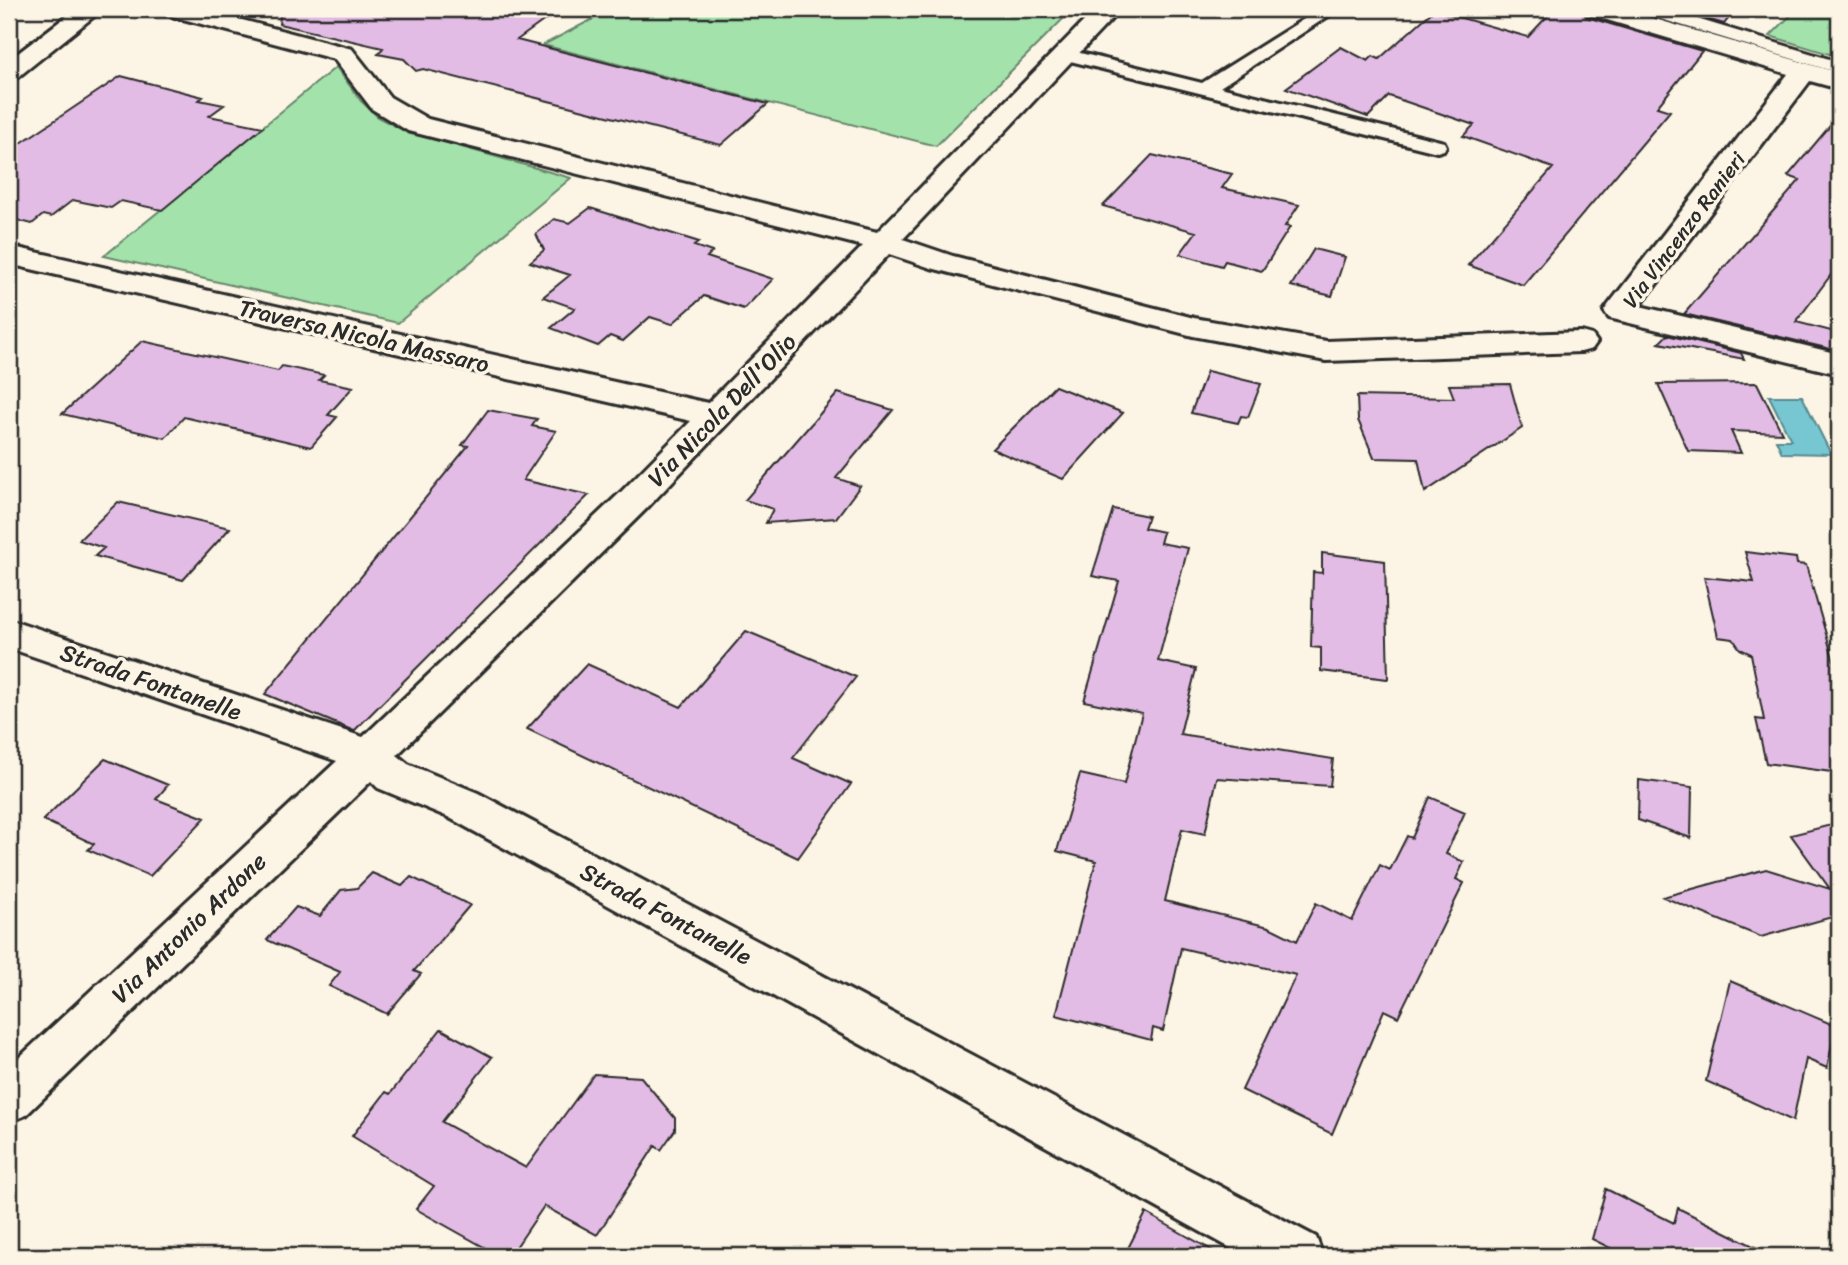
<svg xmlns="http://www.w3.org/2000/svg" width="1848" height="1265" font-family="Sriracha,sans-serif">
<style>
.green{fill:#a3e2ab;stroke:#67866b;stroke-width:2}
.water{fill:#77c7d2;stroke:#59898f;stroke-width:2}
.building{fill:#e3bce5;stroke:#2b2b2b;stroke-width:2}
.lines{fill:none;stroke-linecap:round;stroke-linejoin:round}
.service-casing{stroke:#2b2b2b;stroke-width:6}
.minor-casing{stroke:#2b2b2b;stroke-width:6}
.service{fill:#fcf5e5;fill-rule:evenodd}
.minor{fill:#fcf5e5;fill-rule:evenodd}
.labels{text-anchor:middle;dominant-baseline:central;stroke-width:7;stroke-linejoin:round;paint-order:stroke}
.far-street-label{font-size:21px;fill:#2b2b2b;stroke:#fcf5e5}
.street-label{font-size:24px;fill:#2b2b2b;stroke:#fcf5e5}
</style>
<rect width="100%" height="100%" fill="#fcf5e5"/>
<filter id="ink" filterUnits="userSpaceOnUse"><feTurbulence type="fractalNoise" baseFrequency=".0143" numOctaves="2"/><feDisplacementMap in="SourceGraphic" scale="14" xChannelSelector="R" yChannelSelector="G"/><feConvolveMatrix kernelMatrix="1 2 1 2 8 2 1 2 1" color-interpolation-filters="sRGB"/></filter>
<g filter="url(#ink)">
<!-- green -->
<path class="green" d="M 612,9 L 1073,9 L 936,146 L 543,45 Z
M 1797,9 L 1839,9 L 1839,57 L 1770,36 Z
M 336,67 L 361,101 L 379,118 L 405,131 L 571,178 L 398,323 L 104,256 Z"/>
<!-- water -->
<path class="water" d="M 1769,396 L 1802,396 L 1831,454 L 1782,453 L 1776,440 L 1791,440 Z"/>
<!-- building -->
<path class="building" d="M 281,9 L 560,9 L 517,40 L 768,104 L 721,145 L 423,69 L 416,71 L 404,59 L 378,54 L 383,48 L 279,24 Z
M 1554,9 L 1581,9 L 1586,17 L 1702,51 L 1657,107 L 1670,111 L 1523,285 L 1468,265 L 1553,168 L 1463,136 L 1474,125 L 1389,96 L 1368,117 L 1286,88 L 1341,47 L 1368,61 L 1373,56 L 1379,59 L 1434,10 L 1528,37 Z
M 1672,9 L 1736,9 L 1724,24 Z
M 121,76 L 203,97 L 199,100 L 224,105 L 209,116 L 263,127 L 162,210 L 121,201 L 111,208 L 73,200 L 51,217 L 43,215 L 32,224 L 9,218 L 9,151 Z
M 1839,115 L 1839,264 L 1796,322 L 1839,333 L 1839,351 L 1684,314 L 1800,180 L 1788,176 Z
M 1152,155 L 1232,174 L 1222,188 L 1299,205 L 1285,226 L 1290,227 L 1262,271 L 1225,261 L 1222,266 L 1180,254 L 1196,232 L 1103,206 Z
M 590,208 L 699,242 L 694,246 L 712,252 L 707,257 L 773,279 L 744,309 L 704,296 L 672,324 L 650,317 L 623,341 L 610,336 L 598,346 L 551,328 L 575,308 L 543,297 L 570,275 L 530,262 L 544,250 L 536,234 L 554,219 L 570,223 Z
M 1314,249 L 1345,257 L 1332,296 L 1291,286 Z
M 1667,335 L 1741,353 L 1744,359 L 1659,343 Z
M 142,341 L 278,371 L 282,366 L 324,375 L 319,380 L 353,387 L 328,415 L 337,417 L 311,447 L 184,417 L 165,438 L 62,414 Z
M 1207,371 L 1261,384 L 1248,417 L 1241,416 L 1238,423 L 1191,413 Z
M 1757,383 L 1782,433 L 1731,431 L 1741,453 L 1688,451 L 1658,384 Z
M 1510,384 L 1522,428 L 1425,492 L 1418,459 L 1374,458 L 1358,420 L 1357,396 L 1454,398 L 1449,385 Z
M 1055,386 L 1123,413 L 1063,479 L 992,449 Z
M 838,393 L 893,410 L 836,478 L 860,486 L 836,518 L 766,523 L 773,509 L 745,500 Z
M 488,410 L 537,419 L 532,426 L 556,431 L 523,480 L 589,495 L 354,731 L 265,694 L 468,446 L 462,445 Z
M 118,502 L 230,528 L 183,580 L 95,556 L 104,548 L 79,540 Z
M 1113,509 L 1148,516 L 1144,528 L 1163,532 L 1160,543 L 1188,548 L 1158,661 L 1196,669 L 1180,734 L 1333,759 L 1330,786 L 1217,778 L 1205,834 L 1182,829 L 1165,901 L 1269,927 L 1297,941 L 1316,903 L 1352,921 L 1380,865 L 1390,870 L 1407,836 L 1412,838 L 1430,797 L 1465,812 L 1446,854 L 1464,862 L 1456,879 L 1464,883 L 1398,1017 L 1384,1010 L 1332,1134 L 1242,1090 L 1296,975 L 1181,948 L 1163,1031 L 1153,1028 L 1151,1040 L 1056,1015 L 1096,861 L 1057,851 L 1080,774 L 1124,784 L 1142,713 L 1084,701 L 1119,581 L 1092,576 Z
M 1745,552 L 1796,558 L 1797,564 L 1806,565 L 1839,679 L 1839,773 L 1766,763 L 1756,719 L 1764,720 L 1751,654 L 1740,649 L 1733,639 L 1718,637 L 1704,577 L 1754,582 Z
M 1322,553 L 1385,561 L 1388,679 L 1321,671 L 1321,648 L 1311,647 L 1313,572 L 1322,573 Z
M 746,631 L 856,677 L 793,758 L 851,784 L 798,858 L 527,729 L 587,664 L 681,707 Z
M 105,759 L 168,785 L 156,799 L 205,818 L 150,876 L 88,850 L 94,844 L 43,820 Z
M 1639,780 L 1692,787 L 1691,838 L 1638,820 Z
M 1839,823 L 1839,915 L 1761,937 L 1663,897 L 1766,869 L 1830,889 L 1791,835 Z
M 372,873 L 402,886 L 411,877 L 470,905 L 414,971 L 421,974 L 387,1014 L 329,986 L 340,972 L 267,940 L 296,907 L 320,916 L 341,890 L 357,888 Z
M 1730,981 L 1836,1026 L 1827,1068 L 1806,1059 L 1793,1121 L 1706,1081 Z
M 441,1029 L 492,1057 L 442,1122 L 526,1168 L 594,1074 L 641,1077 L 675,1118 L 675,1130 L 661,1150 L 655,1146 L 597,1235 L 544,1206 L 510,1256 L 500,1256 L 416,1209 L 434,1186 L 352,1136 L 386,1092 L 390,1094 Z
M 1606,1189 L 1674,1223 L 1678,1208 L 1773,1256 L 1626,1256 L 1592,1239 Z
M 1146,1213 L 1222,1256 L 1124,1256 Z"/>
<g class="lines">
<defs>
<path id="service" d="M 1320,9 L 1339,9 L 1220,87 L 1444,142 L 1446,146 L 1444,150 L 1437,152 L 1058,58 L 1055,54 L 1064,49 L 1202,83 Z
M 1639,9 L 1664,9 L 1839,62 L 1839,73 L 1641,13 Z"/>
<path id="minor" d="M 76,9 L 103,9 L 18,77 L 9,80 L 9,60 Z
M 161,9 L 200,9 L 352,49 L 390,97 L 428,119 L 877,232 L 1096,9 L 1121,9 L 903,239 L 953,256 L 1194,318 L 1326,341 L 1581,332 L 1592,335 L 1597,342 L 1592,349 L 1581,352 L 1326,361 L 1193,336 L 931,268 L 889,254 L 647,508 L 397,755 L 408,764 L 478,793 L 1316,1237 L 1323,1256 L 1245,1256 L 448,817 L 378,788 L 371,781 L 26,1115 L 9,1122 L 9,1067 L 337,761 L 9,648 L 9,619 L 363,737 L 621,492 L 691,421 L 9,264 L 9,246 L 708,403 L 863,246 L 408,131 L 372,109 L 334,59 L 164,14 Z
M 1584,9 L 1621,9 L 1839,73 L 1839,89 L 1810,81 L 1640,306 L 1839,354 L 1839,374 L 1609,318 L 1604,311 L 1609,304 L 1788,74 L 1587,14 Z"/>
</defs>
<!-- service casing -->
<use href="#service" class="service-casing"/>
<!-- minor casing -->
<use href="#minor" class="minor-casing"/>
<!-- service -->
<use href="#service" class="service"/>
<!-- minor -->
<use href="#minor" class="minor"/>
</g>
</g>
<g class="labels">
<!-- far-street labels -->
<g class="far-street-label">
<text transform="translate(1684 230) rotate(-53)">Via Vincenzo Ranieri</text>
</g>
<!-- street labels -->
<g class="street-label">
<text transform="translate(364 336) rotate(13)">Traversa Nicola Massaro</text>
<text transform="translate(722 410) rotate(-46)">Via Nicola Dell'Olio</text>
<text transform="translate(151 682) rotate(19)">Strada Fontanelle</text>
<text transform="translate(666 914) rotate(28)">Strada Fontanelle</text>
<text transform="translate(189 928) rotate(-44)">Via Antonio Ardone</text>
</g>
</g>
<!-- margin -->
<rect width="1848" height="1265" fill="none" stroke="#fcf5e5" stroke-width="35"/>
<rect x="18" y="18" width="1813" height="1230" fill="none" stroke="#2b2b2b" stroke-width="2.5" filter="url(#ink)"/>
</svg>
